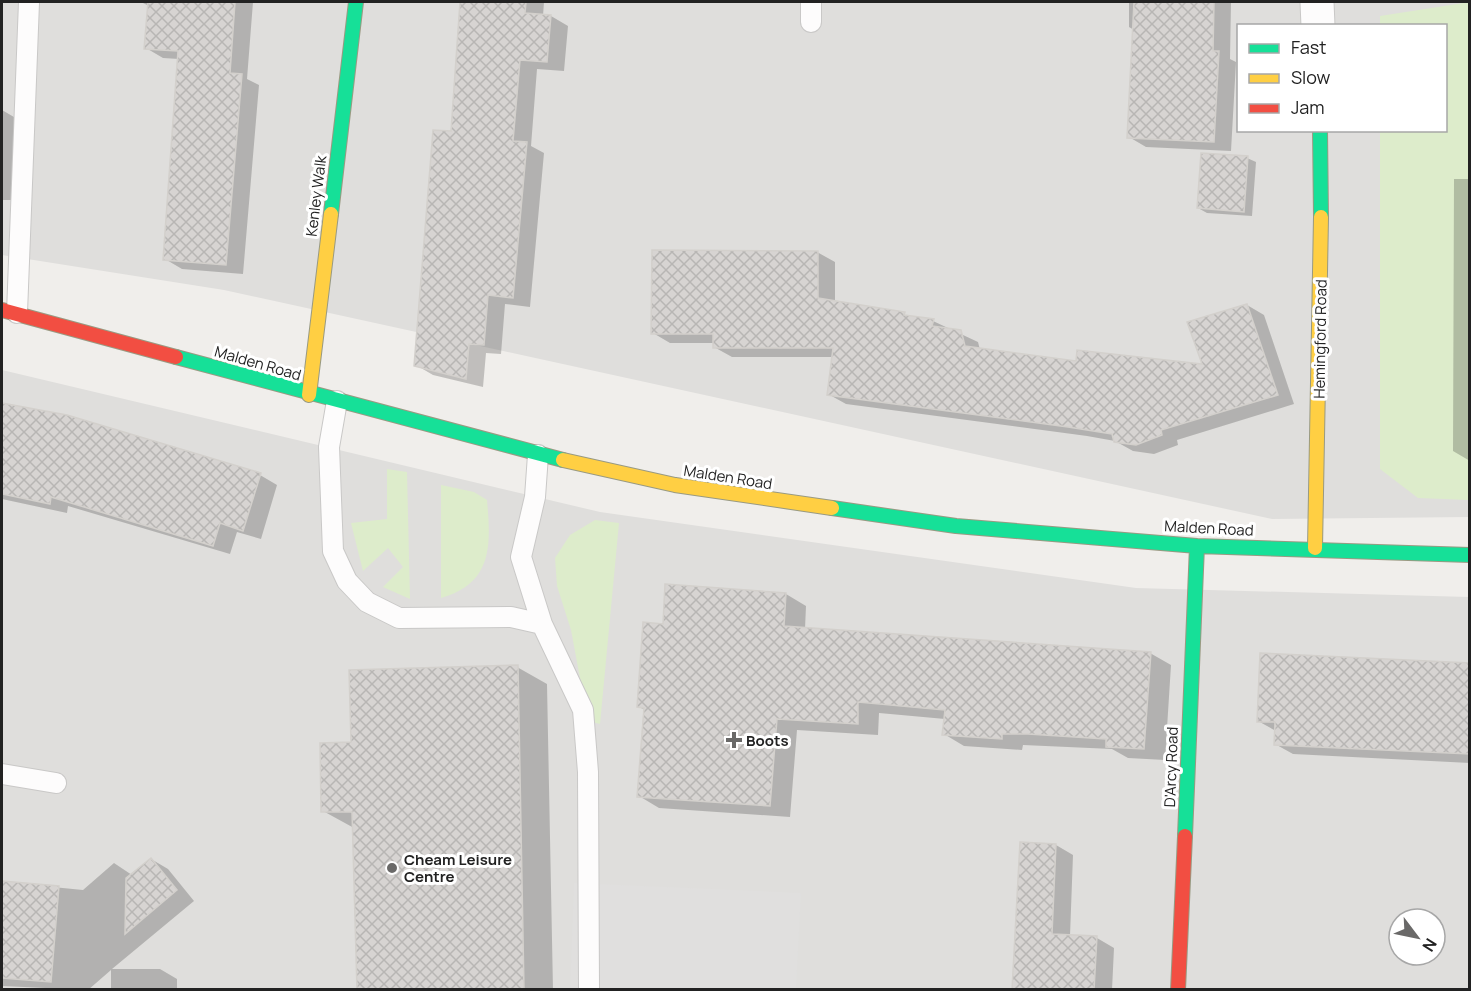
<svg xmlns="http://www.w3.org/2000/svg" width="1471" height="991" font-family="Manrope,sans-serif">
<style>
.residential{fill:#dfdedc;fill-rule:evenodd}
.grass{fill:#ddeccb}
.parking{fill:#e0dfde}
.shadow{fill:#0003}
.building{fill:url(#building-cross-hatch);stroke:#d3d0cc;stroke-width:1.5}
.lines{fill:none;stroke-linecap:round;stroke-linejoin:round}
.lane-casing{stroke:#c9c8c7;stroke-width:22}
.street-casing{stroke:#c9c8c7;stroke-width:35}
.fast-casing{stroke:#999a82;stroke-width:16}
.slow-casing{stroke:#999a82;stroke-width:16}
.jam-casing{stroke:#999a82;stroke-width:16}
.lane{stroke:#fdfcfc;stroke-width:20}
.street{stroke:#fdfcfc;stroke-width:33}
.fast{stroke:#16e098;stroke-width:14}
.slow{stroke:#ffcf43;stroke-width:14}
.jam{stroke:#f24e42;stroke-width:14}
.poi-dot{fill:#6a6968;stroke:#fff;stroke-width:2}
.labels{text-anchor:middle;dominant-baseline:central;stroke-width:6;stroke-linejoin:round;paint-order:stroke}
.street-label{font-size:15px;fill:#222;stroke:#fff}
.poi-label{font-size:15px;font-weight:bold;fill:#222;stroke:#fff;text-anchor:start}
</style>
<defs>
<pattern id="building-cross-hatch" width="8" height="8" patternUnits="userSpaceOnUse" patternTransform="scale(1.5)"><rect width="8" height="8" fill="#d7d4d2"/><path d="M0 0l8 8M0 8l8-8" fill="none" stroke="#b8b6b4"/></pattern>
</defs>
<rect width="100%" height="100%" fill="#f0eeeb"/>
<!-- residential -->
<path class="residential" d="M 2,2 L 1469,2 L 1469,517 L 1272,519 L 224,290 L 2,255 ZM 1238,26 L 1446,26 L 1446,130 L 1238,130 Z
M 2,370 L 600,512 L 1136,588 L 1469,597 L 1469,989 L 2,990 ZM 1399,919 L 1435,919 L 1435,955 L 1399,955 Z"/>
<!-- grass -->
<path class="grass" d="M 1470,2 L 1469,500 L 1418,498 L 1380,469 L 1380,131 L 1446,130 L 1446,26 L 1380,25 L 1380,16 Z
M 387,469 L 407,472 L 410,599 L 383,587 L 403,567 L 388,548 L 363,571 L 351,523 L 387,519 Z
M 441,485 L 474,492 L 487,500 C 491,545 493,583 441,598 Z
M 595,520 L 619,523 L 600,724 L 588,721 L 571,630 L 557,586 L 555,558 L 570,535 Z"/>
<!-- parking -->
<path class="parking" d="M 574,883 L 801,893 L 796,989 L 570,990 Z"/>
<!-- shadow -->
<path class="shadow" d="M 141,2 L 253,2 L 247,79 L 259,85 L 243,274 L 182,269 L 165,259 L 179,59 L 163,58 L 146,48 L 149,6 Z
M 462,2 L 544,2 L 543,16 L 551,16 L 568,26 L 564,71 L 537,69 L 531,146 L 544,153 L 530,307 L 505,304 L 501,354 L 486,353 L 483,387 L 433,375 L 416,365 L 452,133 Z
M 1129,2 L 1231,2 L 1230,59 L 1236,62 L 1231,151 L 1146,147 L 1129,137 L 1134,30 L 1129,27 Z
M 2,110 L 19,120 L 19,200 L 2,200 Z
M 1247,158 L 1256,162 L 1252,216 L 1207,213 L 1198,208 Z
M 1454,179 L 1470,179 L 1470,461 L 1453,451 Z
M 817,252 L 835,262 L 835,302 L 933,321 L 978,342 L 980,350 L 1077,363 L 1204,365 L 1247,305 L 1264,315 L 1294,404 L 1177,440 L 1178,445 L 1154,454 L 1133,451 L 1115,441 L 1087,436 L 846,404 L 828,394 L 833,357 L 732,357 L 714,347 L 715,343 L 670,343 L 653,333 Z
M 2,404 L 67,416 L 260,475 L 277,485 L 261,539 L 237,532 L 230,554 L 68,506 L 67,513 L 2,499 Z
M 786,594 L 806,606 L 805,629 L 1150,653 L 1171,665 L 1165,760 L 1128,758 L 1112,749 L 1023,745 L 1022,750 L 964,746 L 944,734 L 945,719 L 879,713 L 878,735 L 797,730 L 790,817 L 659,808 L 639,796 L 645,710 L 639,707 L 664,625 Z
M 1470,664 L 1470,763 L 1293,754 L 1275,744 L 1276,731 L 1258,721 Z
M 517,667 L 547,684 L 553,990 L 359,990 L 354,828 L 323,811 L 353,743 Z
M 1056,845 L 1073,855 L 1070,936 L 1097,938 L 1114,948 L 1112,990 L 1013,990 Z
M 151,859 L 168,869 L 194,901 L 112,969 L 160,969 L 177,979 L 177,990 L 111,990 L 111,970 L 88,990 L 2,986 L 2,882 L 83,890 L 114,863 L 132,875 Z"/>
<!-- building -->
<path class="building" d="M 148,2 L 235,2 L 230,73 L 242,74 L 226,265 L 163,260 L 178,51 L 144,49 Z
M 460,2 L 526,2 L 525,13 L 551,15 L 547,62 L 520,60 L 513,141 L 527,142 L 513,298 L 488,295 L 484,345 L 469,344 L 466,379 L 414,366 L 433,130 L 451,131 Z
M 1134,2 L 1214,2 L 1213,51 L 1219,51 L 1214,142 L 1127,138 Z
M 1201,153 L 1248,156 L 1244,212 L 1197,208 Z
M 652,250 L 818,251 L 818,298 L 905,312 L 904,315 L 934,319 L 932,326 L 961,330 L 965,346 L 1076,361 L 1077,350 L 1202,364 L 1187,322 L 1247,304 L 1278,395 L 1161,430 L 1162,435 L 1136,445 L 1114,442 L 1112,434 L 1068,427 L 827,395 L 833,348 L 713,348 L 713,334 L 651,334 Z
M 2,403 L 67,415 L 261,473 L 243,531 L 220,523 L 213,546 L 51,497 L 50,504 L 2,494 Z
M 665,584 L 786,593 L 784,626 L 1151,652 L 1144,749 L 1106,747 L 1106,739 L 1028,734 L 1002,734 L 1002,739 L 942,735 L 945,710 L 858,702 L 858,724 L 777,719 L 770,806 L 637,797 L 644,708 L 637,707 L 643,622 L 663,624 Z
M 1260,653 L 1470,663 L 1470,754 L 1274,745 L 1275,722 L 1257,722 Z
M 518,665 L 524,990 L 357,990 L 352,812 L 321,812 L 320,743 L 351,742 L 349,670 Z
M 1020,842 L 1056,844 L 1052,934 L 1097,936 L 1094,990 L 1012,990 Z
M 151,858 L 177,890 L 125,934 L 126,878 Z
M 2,881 L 59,886 L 51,982 L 2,978 Z"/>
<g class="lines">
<defs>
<path id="lane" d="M 811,22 L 811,2
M 17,313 L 29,2
M 337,401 L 329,447 L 333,551 L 347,581 L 367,602 L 399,618 L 511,617 L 542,624 L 521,557 L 535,497 L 538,455
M 542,624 L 583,710 L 588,772 L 589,990
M 2,774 L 56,783"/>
<path id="street" d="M 1317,2 L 1318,26"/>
<path id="fast" d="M 1320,130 L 1321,217
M 331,214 L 356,2
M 176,357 L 563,460
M 832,508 L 956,526 L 1197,546 L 1470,555
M 1185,836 L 1197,546"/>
<path id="slow" d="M 309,395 L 331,214
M 563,460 L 675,485 L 832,508
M 1315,548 L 1321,217"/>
<path id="jam" d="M 2,310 L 176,357
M 1178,990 L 1185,836"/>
</defs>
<!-- lane casing -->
<use href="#lane" class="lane-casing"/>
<!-- street casing -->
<use href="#street" class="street-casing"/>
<!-- fast casing -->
<use href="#fast" class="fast-casing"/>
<!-- slow casing -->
<use href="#slow" class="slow-casing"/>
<!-- jam casing -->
<use href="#jam" class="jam-casing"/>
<!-- lane -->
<use href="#lane" class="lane"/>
<!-- street -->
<use href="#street" class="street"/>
<!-- fast -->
<use href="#fast" class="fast"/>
<!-- slow -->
<use href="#slow" class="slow"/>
<!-- jam -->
<use href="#jam" class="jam"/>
</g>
<!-- markers -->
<g class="poi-dot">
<path d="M731 731h6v6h6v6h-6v6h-6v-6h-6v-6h6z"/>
<circle cx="392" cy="868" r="6"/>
</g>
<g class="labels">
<!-- street labels -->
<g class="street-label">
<text transform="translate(316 196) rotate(-83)">Kenley Walk</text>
<text transform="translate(1320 339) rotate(-89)">Hemingford Road</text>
<text transform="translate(258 363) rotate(16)">Malden Road</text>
<text transform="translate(728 477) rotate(9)">Malden Road</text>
<text transform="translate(1209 528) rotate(3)">Malden Road</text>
<text transform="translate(1171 767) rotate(-88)">D'Arcy Road</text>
</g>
<!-- poi labels -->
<g class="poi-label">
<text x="746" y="740">Boots</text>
<text x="404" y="859">Cheam Leisure<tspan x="404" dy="17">Centre</tspan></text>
</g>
</g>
<!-- border -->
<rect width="1471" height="991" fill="none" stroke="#222222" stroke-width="6"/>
<!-- legend -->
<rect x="1237" y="24" width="210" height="108" fill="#ffffff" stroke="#a7a7a7" stroke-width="1.5"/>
<rect x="1249" y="44" width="30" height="9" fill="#16e098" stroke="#a7a7a7" stroke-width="1.5"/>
<text x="1291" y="54" font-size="18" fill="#222222">Fast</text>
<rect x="1249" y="74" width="30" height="9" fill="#ffcf43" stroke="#a7a7a7" stroke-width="1.5"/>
<text x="1291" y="84" font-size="18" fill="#222222">Slow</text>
<rect x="1249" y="104" width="30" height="9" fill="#f24e42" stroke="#a7a7a7" stroke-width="1.5"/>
<text x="1291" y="114" font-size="18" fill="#222222">Jam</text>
<!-- north arrow -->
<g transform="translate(1417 937) rotate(122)"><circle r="28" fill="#ffffff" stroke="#a7a7a7" stroke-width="1.5"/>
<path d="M0-4.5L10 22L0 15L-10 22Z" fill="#6a6968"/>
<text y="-9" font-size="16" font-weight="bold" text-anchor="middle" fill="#222222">N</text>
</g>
</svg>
